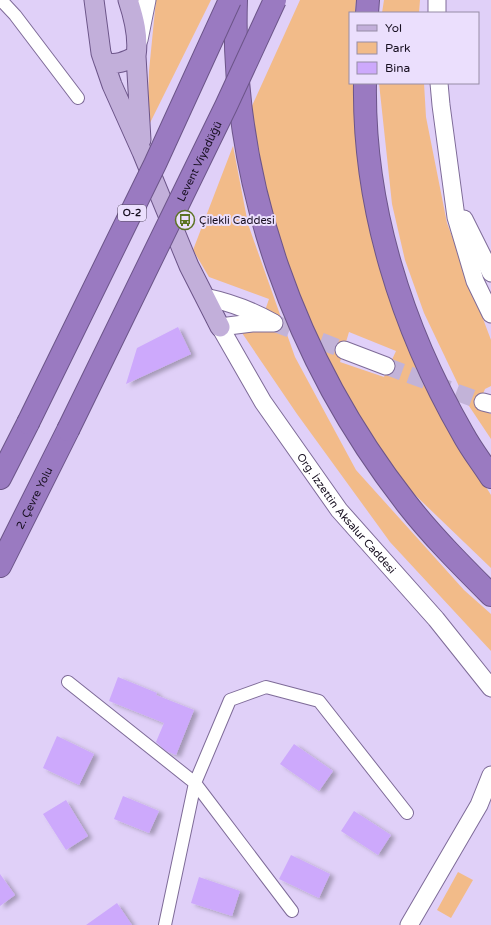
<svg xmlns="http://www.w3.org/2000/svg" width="491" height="925" font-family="'Varela Round',sans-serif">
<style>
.green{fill:#f2bb89;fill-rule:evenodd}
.building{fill:#cda9fc;filter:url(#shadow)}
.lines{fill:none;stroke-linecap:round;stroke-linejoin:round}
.secondary-tunnel{stroke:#c2b3d8;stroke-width:17;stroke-dasharray:17 8;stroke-linecap:butt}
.street-casing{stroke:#7e6b98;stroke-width:14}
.secondary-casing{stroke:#7e6b98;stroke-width:19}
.primary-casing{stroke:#6c5589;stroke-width:21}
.highway-casing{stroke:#6c5589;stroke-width:24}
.street{stroke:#fff;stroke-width:12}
.secondary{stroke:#fff;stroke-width:17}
.primary{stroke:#c2afda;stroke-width:19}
.highway{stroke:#9a7ac1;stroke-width:22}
.highway-bridge-casing{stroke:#6c5589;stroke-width:24;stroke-linecap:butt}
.highway-bridge{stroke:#9a7ac1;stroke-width:22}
.labels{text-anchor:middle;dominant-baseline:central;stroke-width:4;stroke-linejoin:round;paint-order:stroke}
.shield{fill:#ebdffd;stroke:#574d62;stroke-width:1}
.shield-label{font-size:10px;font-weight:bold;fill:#170f20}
.street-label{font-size:11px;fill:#170f20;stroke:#ebdffd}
.poi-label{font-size:11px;fill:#170f20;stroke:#ebdffd;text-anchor:start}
</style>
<defs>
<filter id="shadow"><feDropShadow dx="4.5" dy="2.5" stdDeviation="2" flood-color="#0004"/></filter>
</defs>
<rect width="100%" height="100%" fill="#e0d0f8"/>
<!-- green -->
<path class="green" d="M 156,0 L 211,0 L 147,129 L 149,71 Z
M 300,0 L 356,0 L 355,13 L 350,13 L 350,83 L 354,83 L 354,106 L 365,205 L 452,433 L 491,495 L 491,568 L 412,492 L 374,440 L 339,382 L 309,321 L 284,254 L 265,185 L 251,108 ZM 349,332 L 396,351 L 384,377 L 340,362 Z
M 384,0 L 420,0 L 419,13 L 382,13 Z
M 379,83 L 424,83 L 426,117 L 447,223 L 491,340 L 491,386 L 485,389 L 477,408 L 491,414 L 491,439 L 467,403 L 424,313 L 405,260 L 392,204 Z
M 233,146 L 248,224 L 295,357 L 356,470 L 464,590 L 491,614 L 491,651 L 390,542 L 297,414 L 240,330 L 260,325 L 269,299 L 209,277 L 193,250 Z
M 458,872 L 473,880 L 451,918 L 437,910 Z"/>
<!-- building -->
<path class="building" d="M 178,327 L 191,354 L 126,384 L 137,348 Z
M 118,677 L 157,693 L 156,695 L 194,710 L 176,755 L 166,751 L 156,742 L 164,723 L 109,701 Z
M 57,736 L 94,754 L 79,785 L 43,768 Z
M 294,744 L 333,771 L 319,791 L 280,764 Z
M 123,796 L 159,811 L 149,833 L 114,819 Z
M 66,800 L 88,836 L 66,850 L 43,814 Z
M 354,811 L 391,835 L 378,855 L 341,831 Z
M 291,855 L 330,874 L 319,898 L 279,879 Z
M 0,874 L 15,895 L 0,906 Z
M 199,877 L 240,891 L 232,916 L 191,903 Z
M 117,903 L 132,925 L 86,925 Z"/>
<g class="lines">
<!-- secondary-tunnel -->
<path class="secondary-tunnel" d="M 274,323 L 344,350
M 386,366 L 483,402"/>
<defs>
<path id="street" d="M 1,0 L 15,15 L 78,98
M 68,682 L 195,783 L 292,911
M 165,925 L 195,783 L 230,700 L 266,687 L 319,701 L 407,813"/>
<g id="secondary">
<path d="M 437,13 L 437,0"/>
<path d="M 139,40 L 147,0"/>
<path d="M 439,83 L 441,105 L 456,217 L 475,281 L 491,314"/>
<path d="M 464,219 L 491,273"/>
<path d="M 205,297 C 229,302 251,310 272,322"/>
<path id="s1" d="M 274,323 L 252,323 L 220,327 L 263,402 L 339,510 L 436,619 L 491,688"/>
<path d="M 344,350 L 386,366"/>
<path d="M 483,402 L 491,404"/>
<path d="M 409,925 L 479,805 L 491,775"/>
</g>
<path id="primary" d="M 94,0 L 101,53 L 112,85 L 142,152 L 189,266 L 220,327
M 128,0 C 134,18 139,37 136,56 L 141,140
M 101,53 L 104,62 C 116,66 126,61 136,56"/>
<g id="highway">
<path d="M 236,0 C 230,182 296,362 407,504 C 432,536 462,566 491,595"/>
<path d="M 367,13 L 368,0"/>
<path d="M 365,83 C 363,206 402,328 463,434 C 471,449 482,463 491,477"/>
<path d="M 0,478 L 28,423"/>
<path id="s2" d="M 0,566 L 68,430"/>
</g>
</defs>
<!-- street casing -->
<use href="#street" class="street-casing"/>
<!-- secondary casing -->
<use href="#secondary" class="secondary-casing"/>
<!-- primary casing -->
<use href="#primary" class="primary-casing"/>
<!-- highway casing -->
<use href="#highway" class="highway-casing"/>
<!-- street -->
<use href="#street" class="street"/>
<!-- secondary -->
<use href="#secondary" class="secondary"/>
<!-- primary -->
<use href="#primary" class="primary"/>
<!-- highway -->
<use href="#highway" class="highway"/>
<defs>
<g id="highway-bridge">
<path d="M 28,423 L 155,164 L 230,0"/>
<path id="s3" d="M 68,430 L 226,106 L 275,0"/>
</g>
</defs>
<!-- highway-bridge casing -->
<use href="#highway-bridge" class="highway-bridge-casing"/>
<!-- highway-bridge -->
<use href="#highway-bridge" class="highway-bridge"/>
</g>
<!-- icons -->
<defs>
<symbol id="bus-ring" viewBox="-11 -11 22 22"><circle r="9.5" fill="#ebdffd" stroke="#5c7324" stroke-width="1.5"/><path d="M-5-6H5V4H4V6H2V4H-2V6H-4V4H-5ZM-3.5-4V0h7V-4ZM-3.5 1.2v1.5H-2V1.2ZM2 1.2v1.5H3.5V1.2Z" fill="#5c7324"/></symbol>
</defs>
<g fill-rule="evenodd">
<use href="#bus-ring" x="174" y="209" width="22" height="22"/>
</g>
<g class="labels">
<!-- shield labels -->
<rect class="shield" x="118" y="205" width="28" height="16" rx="3"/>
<g class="shield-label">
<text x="132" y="213">O-2</text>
</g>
<!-- street labels -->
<g class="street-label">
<text stroke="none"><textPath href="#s3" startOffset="299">Levent Viyadüğü</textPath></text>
<text stroke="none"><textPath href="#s2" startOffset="76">2. Çevre Yolu</textPath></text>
<text stroke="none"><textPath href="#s1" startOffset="280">Org. İzzettin Aksalur Caddesi</textPath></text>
</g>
<!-- poi labels -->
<g class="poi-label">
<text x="199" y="220">Çilekli Caddesi</text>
</g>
</g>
<!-- legend -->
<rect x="349" y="12" width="130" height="72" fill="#ebdffd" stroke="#968ca5"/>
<rect x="357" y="25" width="20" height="6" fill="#c2afda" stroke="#968ca5"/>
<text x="385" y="32" font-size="12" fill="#170f20">Yol</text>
<rect x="357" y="42" width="20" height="12" fill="#f2bb89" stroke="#968ca5"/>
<text x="385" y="52" font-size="12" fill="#170f20">Park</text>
<rect x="357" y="62" width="20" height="12" fill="#cda9fc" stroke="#968ca5"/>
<text x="385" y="72" font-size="12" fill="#170f20">Bina</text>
</svg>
